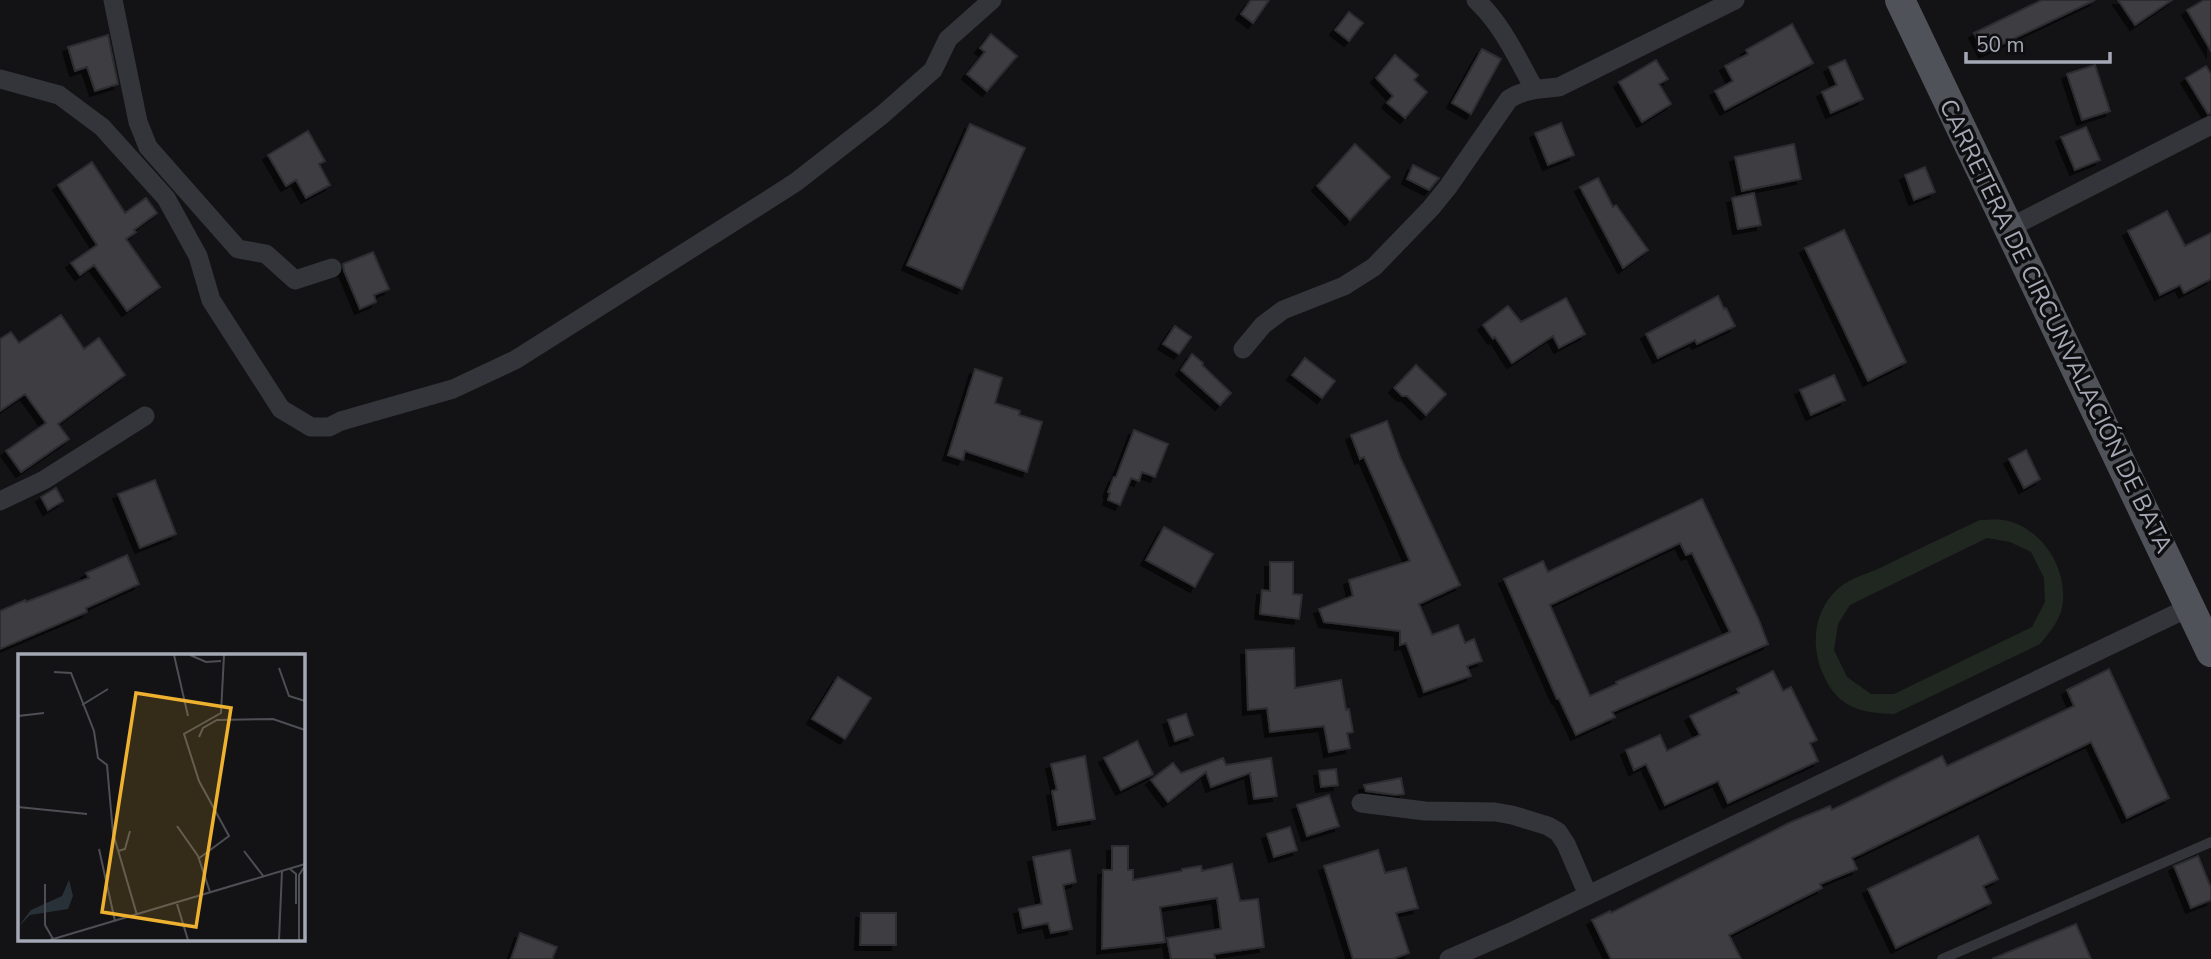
<svg xmlns="http://www.w3.org/2000/svg" width="2211" height="959" font-family="'Nunito Sans',sans-serif">
<style>
.green{fill:#1f2720;fill-rule:evenodd}
.building{fill:#3d3e42;stroke:#2d2d31;stroke-width:2;fill-rule:evenodd;filter:url(#shadow)}
.lines{fill:none;stroke-linecap:round;stroke-linejoin:round}
.service{stroke:#34353a;stroke-width:10}
.minor{stroke:#34353a;stroke-width:19}
.primary{stroke:#505259;stroke-width:30}
.labels{text-anchor:middle;dominant-baseline:central;stroke-width:7;stroke-linejoin:round;paint-order:stroke}
.street-label{font-size:24px;fill:#a5a9b5;stroke:#0e0e10}
.inset-road{fill:none;stroke:#4d4f55;stroke-width:2}
.view{fill:#efb230;fill-opacity:0.15;stroke:#efb230;stroke-width:3.5}
.inset-edge{fill:none;stroke:#a5a9b5;stroke-width:3.5}
</style>
<defs>
<filter id="shadow"><feDropShadow dx="-5" dy="5" stdDeviation="0" flood-color="#0009"/></filter>
</defs>
<rect width="100%" height="100%" fill="#131315"/>
<!-- green -->
<path class="green" d="M 1980,520 C 1988,520 1995,519 2003,520 C 2040,526 2066,565 2063,601 C 2062,618 2050,632 2040,644 L 1894,714 C 1862,713 1838,708 1824,676 C 1810,647 1813,610 1839,588 C 1849,579 1866,574 1878,569 C 1912,552 1946,536 1980,520 ZM 1987,538 L 2010,542 L 2031,552 L 2044,578 L 2045,602 L 2032,627 L 1894,694 L 1871,694 L 1847,677 L 1834,650 L 1838,624 L 1850,605 Z"/>
<!-- building -->
<path class="building" d="M 1251,0 L 1269,0 L 1253,23 L 1241,14 Z
M 2042,0 L 2095,0 L 1984,53 L 1974,33 Z
M 2118,0 L 2172,0 L 2135,25 Z
M 2204,0 L 2211,0 L 2211,51 L 2187,10 Z
M 1349,12 L 1363,23 L 1349,41 L 1335,30 Z
M 1792,24 L 1813,63 L 1725,110 L 1715,91 L 1733,81 L 1725,66 L 1748,54 L 1746,50 Z
M 991,34 L 1017,56 L 987,91 L 967,74 L 985,52 L 980,48 Z
M 108,35 L 118,84 L 95,91 L 87,67 L 75,71 L 68,47 Z
M 1482,49 L 1501,59 L 1471,114 L 1452,103 Z
M 1395,55 L 1418,75 L 1414,80 L 1427,92 L 1405,118 L 1387,103 L 1393,96 L 1376,78 Z
M 1656,60 L 1668,79 L 1659,84 L 1671,104 L 1642,122 L 1619,82 Z
M 1845,60 L 1863,99 L 1831,113 L 1822,92 L 1837,85 L 1829,67 Z
M 2095,65 L 2110,111 L 2082,120 L 2067,74 Z
M 2206,66 L 2211,74 L 2211,113 L 2208,114 L 2186,78 Z
M 1561,123 L 1574,155 L 1548,165 L 1535,133 Z
M 970,124 L 1025,148 L 962,289 L 907,265 Z
M 2086,127 L 2100,160 L 2075,170 L 2061,137 Z
M 308,131 L 325,161 L 319,164 L 330,185 L 306,198 L 296,180 L 286,186 L 268,155 Z
M 1355,144 L 1390,177 L 1350,220 L 1317,186 Z
M 1794,144 L 1801,179 L 1742,191 L 1735,157 Z
M 92,162 L 125,213 L 146,198 L 157,213 L 134,230 L 136,232 L 126,239 L 160,287 L 127,311 L 94,265 L 80,275 L 71,263 L 97,245 L 58,185 Z
M 1413,165 L 1439,178 L 1429,190 L 1407,179 Z
M 1925,167 L 1935,192 L 1914,200 L 1905,175 Z
M 1598,178 L 1613,207 L 1616,205 L 1648,250 L 1623,268 L 1580,187 Z
M 1754,193 L 1761,225 L 1738,229 L 1732,198 Z
M 2167,211 L 2185,246 L 2211,233 L 2211,279 L 2184,293 L 2180,285 L 2160,295 L 2128,231 Z
M 1844,230 L 1906,362 L 1868,381 L 1805,248 Z
M 373,252 L 389,289 L 374,295 L 376,302 L 360,309 L 344,271 L 343,264 Z
M 1718,296 L 1724,309 L 1726,308 L 1735,326 L 1697,344 L 1695,340 L 1658,358 L 1646,334 Z
M 1566,298 L 1585,334 L 1559,348 L 1553,336 L 1512,363 L 1495,337 L 1493,339 L 1483,325 L 1508,306 L 1521,322 Z
M 61,315 L 84,349 L 99,338 L 125,375 L 58,424 L 69,439 L 21,472 L 6,451 L 46,423 L 25,394 L 0,411 L 0,339 L 11,332 L 19,343 Z
M 1175,326 L 1191,337 L 1179,354 L 1163,344 Z
M 1192,354 L 1203,363 L 1202,365 L 1231,393 L 1220,405 L 1181,370 Z
M 1305,358 L 1335,381 L 1322,398 L 1292,375 Z
M 1416,365 L 1446,394 L 1426,415 L 1407,396 L 1402,396 L 1394,388 Z
M 975,369 L 1002,378 L 995,403 L 1020,411 L 1019,415 L 1042,422 L 1027,472 L 965,451 L 963,460 L 948,455 Z
M 1834,375 L 1845,400 L 1811,415 L 1800,390 Z
M 1387,421 L 1400,457 L 1460,585 L 1419,604 L 1432,635 L 1458,625 L 1465,643 L 1474,639 L 1482,661 L 1467,666 L 1471,676 L 1424,692 L 1406,643 L 1400,645 L 1400,631 L 1324,622 L 1319,609 L 1353,596 L 1349,580 L 1410,561 L 1364,457 L 1360,459 L 1351,435 Z
M 1134,430 L 1168,444 L 1155,477 L 1142,472 L 1139,481 L 1131,478 L 1120,505 L 1108,500 L 1110,493 L 1108,492 L 1114,477 L 1116,477 Z
M 2026,450 L 2040,479 L 2024,488 L 2009,459 Z
M 155,480 L 176,534 L 140,548 L 118,494 Z
M 56,488 L 63,501 L 48,510 L 41,497 Z
M 1702,499 L 1758,618 L 1768,644 L 1612,712 L 1615,717 L 1576,735 L 1559,699 L 1557,699 L 1504,579 L 1543,561 L 1548,572 ZM 1680,543 L 1686,555 L 1692,553 L 1730,632 L 1616,682 L 1617,684 L 1590,696 L 1550,605 Z
M 1164,527 L 1213,554 L 1195,587 L 1146,560 Z
M 127,555 L 139,584 L 86,608 L 87,612 L 0,649 L 0,611 L 25,600 L 26,602 L 89,578 L 86,573 Z
M 1270,562 L 1293,562 L 1293,594 L 1302,595 L 1299,619 L 1260,614 L 1262,590 L 1270,591 Z
M 1294,648 L 1295,688 L 1341,680 L 1346,710 L 1349,709 L 1353,732 L 1347,733 L 1350,748 L 1329,752 L 1324,726 L 1270,732 L 1267,708 L 1248,710 L 1246,650 Z
M 2109,669 L 2169,798 L 2127,818 L 2091,742 L 1852,858 L 1857,869 L 1820,884 L 1822,888 L 1729,935 L 1741,959 L 1611,959 L 1592,920 L 1610,911 L 1611,913 L 1791,822 L 1830,806 L 1832,810 L 1942,756 L 1947,766 L 2074,706 L 2067,690 Z
M 1773,671 L 1783,691 L 1791,687 L 1817,740 L 1810,743 L 1818,761 L 1728,803 L 1718,781 L 1665,805 L 1646,764 L 1634,770 L 1626,750 L 1660,735 L 1667,751 L 1700,735 L 1690,716 L 1739,693 L 1737,689 Z
M 838,677 L 871,698 L 845,739 L 812,719 Z
M 1186,714 L 1193,735 L 1175,741 L 1168,720 Z
M 1137,741 L 1153,774 L 1121,790 L 1104,758 Z
M 1085,756 L 1095,819 L 1058,825 L 1052,791 L 1057,790 L 1051,764 Z
M 1223,758 L 1226,765 L 1271,758 L 1277,796 L 1254,799 L 1250,773 L 1211,787 L 1206,772 L 1168,802 L 1151,780 L 1173,763 L 1181,773 Z
M 1336,769 L 1338,785 L 1321,787 L 1319,771 Z
M 1401,778 L 1404,794 L 1396,795 L 1366,791 L 1364,785 Z
M 1329,795 L 1339,826 L 1307,836 L 1297,805 Z
M 1290,827 L 1297,850 L 1274,857 L 1267,834 Z
M 1978,836 L 1998,879 L 1983,886 L 1991,903 L 1896,948 L 1868,889 Z
M 1112,846 L 1128,846 L 1128,870 L 1133,870 L 1133,880 L 1182,871 L 1182,869 L 1201,866 L 1202,871 L 1232,864 L 1240,901 L 1258,899 L 1264,947 L 1214,954 L 1215,959 L 1171,959 L 1167,938 L 1221,929 L 1217,898 L 1160,907 L 1165,942 L 1102,949 L 1103,870 L 1112,870 Z
M 1070,850 L 1076,882 L 1063,885 L 1072,929 L 1051,933 L 1048,923 L 1023,928 L 1019,909 L 1042,904 L 1033,857 Z
M 1378,850 L 1385,873 L 1406,868 L 1418,908 L 1396,913 L 1409,953 L 1393,959 L 1353,959 L 1324,866 Z
M 2198,856 L 2211,888 L 2211,900 L 2191,908 L 2174,866 Z
M 861,913 L 896,913 L 896,945 L 860,945 Z
M 2076,924 L 2091,959 L 1992,959 Z
M 520,933 L 557,947 L 552,959 L 511,959 Z"/>
<g class="lines">
<!-- service -->
<path class="service" d="M 1942,959 L 2211,842"/>
<!-- minor -->
<path class="minor" d="M 113,0 L 138,122 L 148,147 L 238,249 L 266,254 L 295,280 L 332,268
M 1476,0 C 1502,24 1517,58 1534,88
M 0,79 L 59,95 L 102,127 L 166,198 L 198,256 L 211,300 L 281,409 L 311,427 L 329,427 L 341,421 L 453,389 L 515,360 L 768,200 L 796,182 L 882,115 L 933,70 L 948,39 L 992,0
M 2009,228 L 2211,125
M 1243,349 L 1263,325 L 1283,310 L 1344,286 L 1374,267 L 1431,208 L 1448,187 L 1509,99 C 1525,89 1540,89 1559,87 L 1735,0
M 0,501 L 44,480 L 145,416
M 1361,803 L 1425,811 L 1495,812 L 1512,815 L 1548,826 L 1558,832 L 1566,844 L 1588,895
M 1449,959 L 1511,932 L 2190,607"/>
<!-- primary -->
<path class="primary" d="M 1900,0 L 2211,652"/>
</g>
<g class="labels">
<!-- street labels -->
<g class="street-label">
<text transform="translate(2056 326) rotate(64)">CARRETERA DE CIRCUNVALACIÓN DE BATA</text>
</g>
</g>
<!-- overview -->
<g transform="translate(18 654)">
<rect width="287" height="287" fill="#131315"/>
<path d="M 51,226 L 55,242 L 50,255 L 12,261 L 0,273 L 13,256 L 44,242 Z" fill="#293138"/>
<path class="inset-road" d="M 156,1 L 170,62M 172,1 L 188,8 L 203,7M 261,14 L 271,42 L 287,47M 36,18 L 53,19 L 76,77 L 80,104 L 89,111 L 95,179 L 119,261M 64,51 L 90,35M 0,62 L 26,59M 181,83 L 185,74 L 199,66 L 255,65 L 287,76M 0,153 L 69,160M 159,172 L 180,202 L 192,238M 81,195 L 97,267M 100,197 L 107,195 L 112,177M 226,197 L 246,223M 180,205 L 211,182 L 181,127 L 166,80 L 203,59 L 206,1M 272,215 L 278,220 L 278,250M 27,230 L 27,271 L 35,285M 159,250 L 170,286M 32,286 L 287,210M 261,286 L 264,217M 281,286 L 281,221 L 287,212"/>
<path class="view" d="M 118,39 L 213,54 L 178,273 L 84,258 Z"/>
<rect width="287" height="287" class="inset-edge"/>
</g>
<!-- scale -->
<path d="M1966 52v10h144v-10" fill="none" stroke="#a5a9b5" stroke-width="3.5"/>
<text x="1976" y="52" font-size="21" fill="#a5a9b5" stroke="#0e0e10" stroke-width="5" paint-order="stroke">50 m</text>
</svg>
